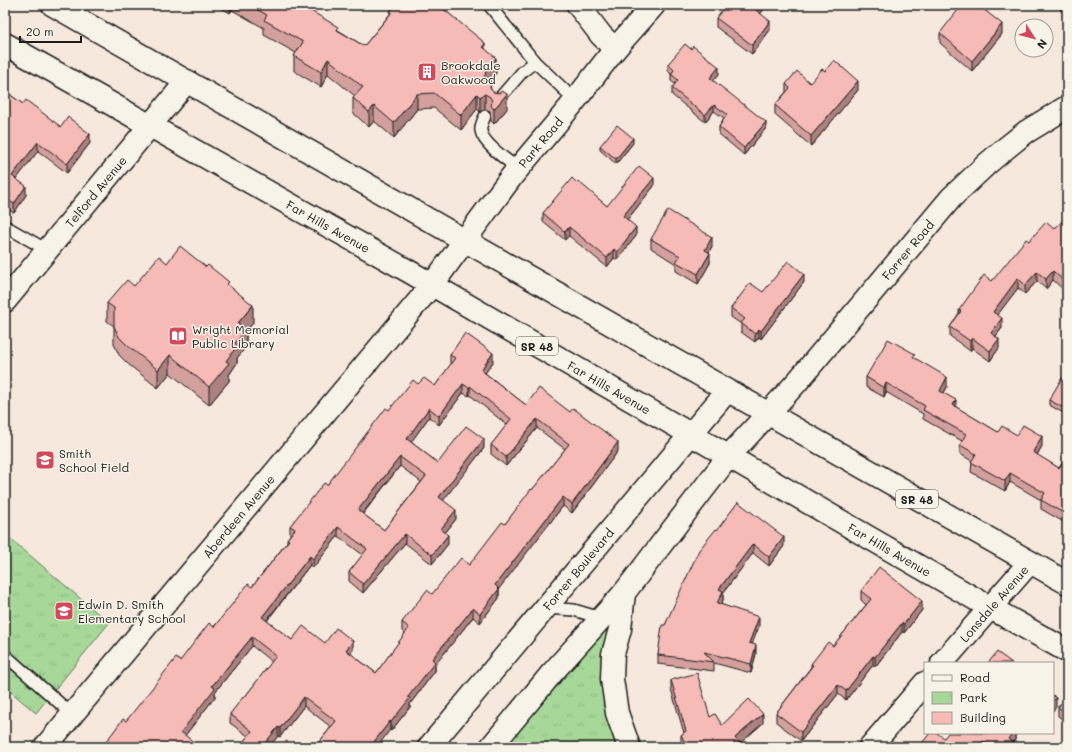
<svg xmlns="http://www.w3.org/2000/svg" width="1072" height="752" font-family="Mali,sans-serif">
<style>
.park{fill:url(#park-tufts);stroke:#627a5a}
.lines{fill:none;stroke-linecap:round;stroke-linejoin:round}
.lane-casing{stroke:#1c1c1c;stroke-width:14}
.street-casing{stroke:#1c1c1c;stroke-width:25}
.primary-casing{stroke:#1c1c1c;stroke-width:25}
.lane{stroke:#f7f3e8;stroke-width:11}
.street{stroke:#f7f3e8;stroke-width:22}
.primary{stroke:#f7f3e8;stroke-width:22}
.wall{fill:#d4a09d;stroke:#1c1c1c;fill-rule:evenodd}
.shaded-wall{fill:#ac8280;stroke:#1c1c1c}
.building{fill:#f6bab7;stroke:#1c1c1c;fill-rule:evenodd}
.labels{text-anchor:middle;dominant-baseline:central;stroke-width:3;stroke-linejoin:round;paint-order:stroke}
.shield{fill:#f7f3e8;stroke:#5e5c59;stroke-width:1}
.shield-label{font-size:11px;font-weight:bold;fill:#1c1c1c}
.poi-label{font-size:12px;fill:#1c1c1c;stroke:#f7f3e8;text-anchor:start}
.street-label{font-size:12px;fill:#1c1c1c;stroke:#f7f3e8}
</style>
<defs>
<pattern id="park-tufts" width="24" height="20" patternUnits="userSpaceOnUse"><rect width="24" height="20" fill="#a7d899"/><path d="M3 7l-1-3M5 7V3M7 7l1-3M15 17l-1-3M17 17v-4M19 17l1-3" fill="none" stroke="#8fb983"/></pattern>
</defs>
<rect width="100%" height="100%" fill="#f7e8de"/>
<filter id="ink" filterUnits="userSpaceOnUse"><feTurbulence type="fractalNoise" baseFrequency=".025" numOctaves="2"/><feDisplacementMap in="SourceGraphic" scale="8" xChannelSelector="R" yChannelSelector="G"/><feConvolveMatrix kernelMatrix="1 2 1 2 8 2 1 2 1" color-interpolation-filters="sRGB"/></filter>
<g filter="url(#ink)">
<!-- park -->
<path class="park" d="M 5,534 L 109,623 L 36,713 L 5,687 Z
M 602,618 L 620,629 L 613,654 L 629,747 L 491,747 Z"/>
<g class="lines">
<defs>
<path id="lane" d="M 489,5 L 535,62 L 575,100
M 497,101 L 523,71 L 535,62
M 485,116 C 483,121 480,126 481,131 C 483,144 508,161 519,169
M 5,226 L 47,250
M 546,608 L 574,610 L 604,619
M 5,655 L 73,715"/>
<g id="street">
<path d="M 578,5 L 601,35 L 615,49"/>
<path id="s1" d="M 5,301 L 187,81"/>
<path d="M 624,593 L 620,629 L 613,654 L 612,679 L 617,713 L 629,747"/>
<path id="s2" d="M 942,663 L 1030,562"/>
<path id="s3" d="M 45,747 L 432,285 L 512,176 L 570,107 L 615,49 L 654,5"/>
<path id="s4" d="M 429,747 L 727,391"/>
<path id="s5" d="M 491,747 L 552,673 L 624,593 L 728,457 L 797,382 L 951,198 L 988,163 L 1006,148 L 1026,132 L 1067,107"/>
<path d="M 870,747 L 925,683"/>
</g>
<g id="primary">
<path d="M 53,5 C 391,198 728,392 1067,583"/>
<path id="s6" d="M 5,44 L 410,272 L 989,607 L 1067,651"/>
</g>
</defs>
<!-- lane casing -->
<use href="#lane" class="lane-casing"/>
<!-- street casing -->
<use href="#street" class="street-casing"/>
<!-- primary casing -->
<use href="#primary" class="primary-casing"/>
<!-- lane -->
<use href="#lane" class="lane"/>
<!-- street -->
<use href="#street" class="street"/>
<!-- primary -->
<use href="#primary" class="primary"/>
</g>
<!-- wall -->
<path class="wall" d="M 216,5 L 304,5 L 304,7 L 338,30 L 364,46 L 390,14 L 390,11 L 443,8 L 485,49 L 496,73 L 490,81 L 491,90 L 507,109 L 494,124 L 491,121 L 490,111 L 485,109 L 480,112 L 477,109 L 461,130 L 434,108 L 417,109 L 394,138 L 374,121 L 369,127 L 353,113 L 353,98 L 355,96 L 328,74 L 321,87 L 294,71 L 294,56 L 296,53 L 264,35 L 264,28 L 232,10 L 230,13 Z
M 986,5 L 986,12 L 1002,34 L 972,71 L 940,43 L 940,33 Z
M 1057,5 L 1067,5 L 1063,13 Z
M 761,14 L 770,30 L 752,54 L 716,27 L 716,18 Z
M 668,64 L 719,74 L 713,81 L 766,128 L 744,155 L 719,134 L 719,127 L 724,118 L 714,111 L 705,122 L 672,95 L 672,88 L 675,84 L 671,81 L 671,74 L 668,71 Z
M 825,71 L 858,90 L 811,146 L 775,115 L 775,105 L 786,92 L 786,84 L 810,83 Z
M 5,91 L 23,104 L 61,127 L 90,143 L 67,173 L 38,151 L 16,179 L 26,195 L 14,213 L 5,207 Z
M 633,143 L 616,164 L 600,150 L 600,146 Z
M 577,183 L 607,206 L 654,186 L 627,220 L 636,236 L 617,260 L 614,258 L 607,267 L 569,236 L 565,240 L 543,222 L 543,213 Z
M 1067,217 L 1067,288 L 1065,291 L 1053,280 L 1046,289 L 1037,281 L 1025,294 L 1018,288 L 997,315 L 1002,328 L 996,336 L 999,348 L 990,361 L 972,348 L 970,351 L 950,336 L 950,327 L 959,313 L 959,310 L 992,281 L 1029,241 L 1054,229 Z
M 651,239 L 712,246 L 709,252 L 710,263 L 698,284 L 676,271 L 676,264 L 651,248 Z
M 167,263 L 229,286 L 253,323 L 246,331 L 246,347 L 237,358 L 237,363 L 229,375 L 229,381 L 209,405 L 170,373 L 158,388 L 128,364 L 119,355 L 114,344 L 114,326 L 107,321 L 107,303 L 134,286 Z
M 804,282 L 761,339 L 759,337 L 755,342 L 741,332 L 741,324 L 731,317 L 731,308 L 763,292 Z
M 450,355 L 493,362 L 485,373 L 526,405 L 618,451 L 572,513 L 563,506 L 499,588 L 499,598 L 480,623 L 473,617 L 435,665 L 435,671 L 410,704 L 410,707 L 391,731 L 390,730 L 316,746 L 331,727 L 304,706 L 280,737 L 278,736 L 269,747 L 239,747 L 248,736 L 230,723 L 230,714 L 244,698 L 272,662 L 252,646 L 215,692 L 215,697 L 185,735 L 126,721 L 180,661 L 252,587 L 287,542 L 287,539 L 290,535 L 290,526 L 327,485 L 389,410 L 418,384 L 435,386 L 451,364 L 450,364 ZM 463,393 L 469,396 L 470,395 L 507,425 L 491,445 L 491,454 L 506,466 L 537,428 L 565,449 L 505,524 L 469,565 L 432,594 L 402,622 L 402,631 L 405,634 L 376,673 L 350,653 L 353,650 L 325,643 L 292,640 L 267,621 L 310,565 L 313,568 L 338,536 L 363,555 L 349,572 L 349,581 L 363,593 L 405,543 L 432,564 L 448,544 L 445,533 L 456,519 L 443,500 L 484,448 L 438,463 L 411,442 L 429,417 L 439,425 ZM 400,466 L 421,482 L 384,530 L 363,514 Z
M 915,359 L 947,387 L 944,393 L 956,407 L 998,432 L 1017,435 L 1042,446 L 1037,455 L 1059,468 L 1067,456 L 1067,524 L 1041,509 L 1041,500 L 1010,482 L 1005,491 L 971,472 L 972,461 L 960,454 L 960,445 L 962,441 L 923,419 L 923,414 L 886,392 L 884,397 L 866,387 L 866,377 Z
M 1067,380 L 1067,415 L 1049,405 L 1049,400 Z
M 717,530 L 784,546 L 769,566 L 753,553 L 723,593 L 723,600 L 721,604 L 759,626 L 752,644 L 756,654 L 751,673 L 714,663 L 714,671 L 658,664 L 658,655 L 665,625 Z
M 861,591 L 922,610 L 904,633 L 902,632 L 875,667 L 873,665 L 846,700 L 838,694 L 801,741 L 776,722 L 776,713 L 811,667 L 811,664 L 833,646 L 866,605 L 861,600 Z
M 671,680 L 710,717 L 722,725 L 763,723 L 740,743 L 743,747 L 683,747 L 681,744 L 681,735 L 684,733 L 671,689 Z
M 1067,696 L 1067,723 L 1058,716 L 1058,707 Z
M 1015,733 L 1015,740 L 1013,743 L 1018,747 L 919,747 L 944,738 Z"/>
<!-- shaded-wall -->
<path class="shaded-wall" d="M 230,5 L 232,5 L 232,10 L 230,13 Z
M 760,5 L 767,5 L 756,20 L 756,10 Z
M 985,5 L 986,5 L 986,13 L 982,8 Z
M 1063,5 L 1067,5 L 1067,11 L 1063,13 Z
M 770,21 L 770,30 L 752,54 L 752,45 Z
M 1002,24 L 1002,34 L 972,71 L 972,61 Z
M 485,43 L 485,58 L 483,47 Z
M 496,58 L 496,73 L 486,86 L 484,76 L 485,73 Z
M 328,59 L 328,74 L 321,87 L 321,72 Z
M 719,67 L 719,74 L 710,85 L 710,78 Z
M 858,81 L 858,90 L 811,146 L 811,136 Z
M 417,94 L 417,109 L 394,138 L 394,123 Z
M 477,94 L 477,109 L 461,130 L 461,115 Z
M 485,94 L 485,109 L 480,112 L 480,97 Z
M 507,94 L 507,109 L 494,124 L 494,109 Z
M 714,105 L 714,111 L 705,122 L 705,115 Z
M 374,106 L 374,121 L 369,127 L 369,112 Z
M 766,122 L 766,128 L 744,155 L 744,148 Z
M 90,134 L 90,143 L 67,173 L 67,164 Z
M 633,138 L 633,143 L 616,164 L 616,159 Z
M 38,142 L 38,151 L 12,185 L 12,176 Z
M 654,178 L 654,186 L 623,225 L 623,216 Z
M 26,186 L 26,195 L 14,213 L 14,204 Z
M 569,227 L 569,236 L 565,240 L 565,232 Z
M 636,227 L 636,236 L 617,260 L 617,252 Z
M 712,237 L 712,246 L 705,259 L 705,250 Z
M 614,249 L 614,258 L 607,267 L 607,258 Z
M 710,253 L 710,263 L 698,284 L 698,274 Z
M 1053,271 L 1053,280 L 1046,289 L 1046,279 Z
M 1037,272 L 1037,281 L 1025,294 L 1025,285 Z
M 804,274 L 804,282 L 761,339 L 761,331 Z
M 1018,278 L 1018,288 L 993,321 L 993,312 Z
M 1067,279 L 1067,288 L 1065,291 L 1065,282 Z
M 253,305 L 253,323 L 246,331 L 246,347 L 237,358 L 237,363 L 229,375 L 229,381 L 209,405 L 209,387 L 226,361 L 235,343 L 238,323 Z
M 1002,318 L 1002,328 L 991,342 L 991,333 Z
M 759,329 L 759,337 L 755,342 L 755,334 Z
M 972,338 L 972,348 L 970,351 L 970,341 Z
M 999,339 L 999,348 L 990,361 L 990,351 Z
M 493,353 L 493,362 L 481,379 L 481,370 Z
M 170,355 L 170,373 L 158,388 L 158,370 Z
M 947,377 L 947,387 L 940,400 L 940,391 Z
M 886,383 L 886,392 L 884,397 L 884,388 Z
M 463,384 L 463,393 L 439,425 L 439,416 Z
M 470,386 L 470,395 L 469,396 L 469,388 Z
M 956,400 L 956,410 L 953,405 Z
M 429,408 L 429,417 L 407,448 L 407,439 Z
M 537,419 L 537,428 L 506,466 L 506,457 Z
M 1042,436 L 1042,446 L 1033,462 L 1033,452 Z
M 484,439 L 484,448 L 439,506 L 439,497 Z
M 618,442 L 618,451 L 572,513 L 572,504 Z
M 400,457 L 400,466 L 358,519 L 358,510 Z
M 1010,473 L 1010,482 L 1005,491 L 1005,481 Z
M 563,497 L 563,506 L 495,594 L 495,585 Z
M 456,510 L 456,519 L 441,538 L 441,529 Z
M 338,527 L 338,536 L 313,568 L 313,559 Z
M 405,534 L 405,543 L 363,593 L 363,584 Z
M 448,535 L 448,544 L 432,564 L 432,555 Z
M 784,537 L 784,546 L 769,566 L 769,557 Z
M 753,544 L 753,553 L 723,593 L 723,600 L 717,611 L 717,603 L 719,589 Z
M 310,556 L 310,565 L 262,626 L 262,617 Z
M 499,589 L 499,598 L 480,623 L 480,614 Z
M 922,601 L 922,610 L 904,633 L 904,624 Z
M 473,608 L 473,617 L 435,665 L 435,671 L 410,704 L 410,707 L 391,731 L 391,722 L 408,697 L 432,659 Z
M 759,617 L 759,626 L 749,652 L 749,643 Z
M 902,623 L 902,632 L 875,667 L 875,657 Z
M 252,637 L 252,646 L 215,692 L 215,697 L 181,741 L 181,732 L 212,686 Z
M 353,641 L 353,650 L 346,659 L 346,650 Z
M 756,645 L 756,654 L 751,673 L 751,664 Z
M 873,656 L 873,665 L 846,700 L 846,691 Z
M 838,685 L 838,694 L 801,741 L 801,732 Z
M 304,697 L 304,706 L 280,737 L 280,728 Z
M 1056,698 L 1056,707 L 1053,711 L 1053,701 Z
M 763,714 L 763,723 L 736,747 L 735,738 Z
M 390,721 L 390,730 L 377,747 L 370,747 Z
M 278,727 L 278,736 L 269,747 L 262,747 Z
M 1013,733 L 1015,733 L 1015,740 L 1010,747 L 1008,739 Z
M 983,741 L 983,747 L 978,747 Z"/>
<!-- building -->
<path class="building" d="M 249,5 L 301,5 L 338,27 L 337,30 L 364,46 L 392,12 L 390,11 L 395,5 L 443,5 L 441,7 L 485,43 L 483,47 L 496,58 L 485,73 L 486,74 L 484,76 L 491,82 L 490,88 L 493,92 L 499,93 L 502,91 L 507,94 L 494,109 L 491,106 L 492,101 L 490,97 L 485,94 L 480,97 L 477,94 L 461,115 L 434,93 L 417,94 L 394,123 L 374,106 L 369,112 L 353,98 L 363,87 L 328,59 L 321,72 L 294,56 L 303,42 L 264,20 L 267,15 Z
M 726,5 L 760,5 L 756,10 L 770,21 L 752,45 L 716,18 Z
M 962,5 L 985,5 L 982,8 L 1002,24 L 972,61 L 940,33 Z
M 685,44 L 691,49 L 693,46 L 719,67 L 710,78 L 766,122 L 744,148 L 719,127 L 727,114 L 714,105 L 705,115 L 672,88 L 678,80 L 671,74 L 674,70 L 668,64 Z
M 834,60 L 858,81 L 811,136 L 775,105 L 790,88 L 786,84 L 797,71 L 810,83 L 822,69 L 825,71 Z
M 5,91 L 23,104 L 26,100 L 61,127 L 68,117 L 90,134 L 67,164 L 38,142 L 12,176 L 26,186 L 14,204 L 5,198 Z
M 617,125 L 633,138 L 616,159 L 600,146 Z
M 639,166 L 654,178 L 623,216 L 636,227 L 617,252 L 614,249 L 607,258 L 569,227 L 565,232 L 543,213 L 572,178 L 577,183 L 578,181 L 607,206 Z
M 668,210 L 712,237 L 705,250 L 710,253 L 698,274 L 676,262 L 680,256 L 651,239 Z
M 1067,217 L 1067,279 L 1065,282 L 1053,271 L 1046,279 L 1037,272 L 1025,285 L 1018,278 L 993,312 L 1002,318 L 991,333 L 999,339 L 990,351 L 972,338 L 970,341 L 950,327 L 961,311 L 959,310 L 984,275 L 992,281 L 1026,239 L 1029,241 L 1046,222 L 1054,229 Z
M 180,246 L 206,267 L 208,265 L 229,282 L 227,284 L 253,305 L 238,323 L 246,330 L 235,343 L 237,346 L 226,361 L 229,363 L 209,387 L 170,355 L 158,370 L 128,346 L 119,337 L 114,326 L 114,308 L 107,303 L 127,280 L 134,286 L 159,256 L 167,263 Z
M 788,261 L 804,274 L 761,331 L 759,329 L 755,334 L 741,323 L 745,319 L 731,308 L 750,283 L 763,292 Z
M 465,333 L 493,353 L 481,370 L 526,405 L 539,388 L 570,412 L 573,408 L 618,442 L 572,504 L 563,497 L 495,585 L 499,589 L 480,614 L 473,608 L 432,659 L 435,662 L 408,697 L 410,698 L 391,722 L 390,721 L 370,747 L 307,747 L 311,742 L 316,746 L 336,721 L 304,697 L 280,728 L 278,727 L 262,747 L 239,747 L 252,731 L 230,714 L 243,697 L 244,698 L 276,656 L 252,637 L 212,686 L 215,688 L 181,732 L 200,747 L 102,747 L 123,719 L 126,721 L 176,658 L 180,661 L 209,623 L 214,627 L 248,584 L 252,587 L 289,540 L 287,539 L 295,529 L 290,526 L 324,483 L 327,485 L 386,408 L 389,410 L 413,380 L 418,384 L 424,378 L 435,386 L 455,358 L 450,355 ZM 463,384 L 469,388 L 470,386 L 511,419 L 491,445 L 506,457 L 537,419 L 569,444 L 532,490 L 531,489 L 505,524 L 502,522 L 469,565 L 461,558 L 432,594 L 427,590 L 402,622 L 409,628 L 376,673 L 346,650 L 353,641 L 336,628 L 325,643 L 303,626 L 292,640 L 262,617 L 310,556 L 313,559 L 338,527 L 367,549 L 349,572 L 363,584 L 405,534 L 432,555 L 448,535 L 441,529 L 456,510 L 439,497 L 484,439 L 466,426 L 438,463 L 407,439 L 429,408 L 439,416 ZM 400,457 L 426,476 L 384,530 L 358,510 Z
M 888,339 L 915,354 L 913,357 L 947,377 L 940,391 L 956,400 L 953,405 L 998,432 L 1002,426 L 1017,435 L 1023,425 L 1042,436 L 1033,452 L 1059,468 L 1067,456 L 1067,515 L 1041,500 L 1045,493 L 1010,473 L 1005,481 L 971,462 L 976,454 L 960,445 L 966,434 L 923,410 L 925,406 L 886,383 L 884,388 L 866,377 Z
M 1062,378 L 1067,380 L 1067,410 L 1049,400 Z
M 738,502 L 784,537 L 769,557 L 753,544 L 719,589 L 723,591 L 717,603 L 759,617 L 749,643 L 756,645 L 751,664 L 704,652 L 714,662 L 658,655 L 662,625 L 665,625 L 699,550 L 716,529 L 717,530 Z
M 879,567 L 922,601 L 904,624 L 902,623 L 875,657 L 873,656 L 846,691 L 838,685 L 801,732 L 776,713 L 813,665 L 811,664 L 828,642 L 833,646 L 871,599 L 861,591 Z
M 997,652 L 1012,663 L 988,663 Z
M 697,673 L 710,717 L 715,714 L 722,725 L 749,699 L 763,714 L 735,738 L 743,747 L 688,747 L 681,735 L 686,731 L 671,680 Z
M 1053,695 L 1056,698 L 1053,701 Z
M 1067,696 L 1067,714 L 1058,707 Z
M 930,733 L 937,733 L 944,738 L 948,733 L 1013,733 L 1008,739 L 1018,747 L 991,747 L 983,741 L 978,747 L 919,747 Z"/>
</g>
<!-- icons -->
<defs>
<symbol id="building-square" viewBox="-11 -11 22 22"><rect x="-9" y="-9" width="18" height="18" rx="4" fill="#d1495b" stroke="#f7f3e8"/><path d="M-4-6H4V6H1V3H-1V6H-4ZM-2.5-4.3h1.7v1.8h-1.7ZM.8-4.3h1.7v1.8H.8ZM-2.5-1h1.7V.8h-1.7ZM.8-1h1.7V.8H.8Z" fill="#fff"/></symbol>
<symbol id="library-square" viewBox="-11 -11 22 22"><rect x="-9" y="-9" width="18" height="18" rx="4" fill="#d1495b" stroke="#f7f3e8"/><path d="M-6-4Q-3-5.5-.7-3.5V5Q-3 3-6 4ZM6-4Q3-5.5 .7-3.5V5Q3 3 6 4Z" fill="#fff"/></symbol>
<symbol id="school-square" viewBox="-11 -11 22 22"><rect x="-9" y="-9" width="18" height="18" rx="4" fill="#d1495b" stroke="#f7f3e8"/><path d="M0-5L7-2L0 1L-7-2ZM-4 1L0 2.5L4 1V4Q0 6-4 4Z" fill="#fff"/></symbol>
</defs>
<g fill-rule="evenodd">
<use href="#building-square" x="416" y="61" width="22" height="22"/>
<use href="#library-square" x="167" y="325" width="22" height="22"/>
<use href="#school-square" x="34" y="449" width="22" height="22"/>
<use href="#school-square" x="53" y="600" width="22" height="22"/>
</g>
<g class="labels">
<!-- shield labels -->
<g class="shield">
<rect x="516" y="337" width="42" height="18" rx="3"/>
<rect x="896" y="490" width="42" height="18" rx="3"/>
</g>
<g class="shield-label">
<text x="537" y="346">SR 48</text>
<text x="917" y="499">SR 48</text>
</g>
<!-- poi labels -->
<g class="poi-label">
<text x="441" y="65">Brookdale<tspan x="441" dy="14">Oakwood</tspan></text>
<text x="192" y="329">Wright Memorial<tspan x="192" dy="14">Public Library</tspan></text>
<text x="59" y="453">Smith<tspan x="59" dy="14">School Field</tspan></text>
<text x="78" y="604">Edwin D. Smith<tspan x="78" dy="14">Elementary School</tspan></text>
</g>
<!-- street labels -->
<g class="street-label">
<text stroke="none"><textPath href="#s3" startOffset="782">Park Road</textPath></text>
<text stroke="none"><textPath href="#s1" startOffset="142">Telford Avenue</textPath></text>
<text stroke="none"><textPath href="#s6" startOffset="371">Far Hills Avenue</textPath></text>
<text stroke="none"><textPath href="#s5" startOffset="649">Forrer Road</textPath></text>
<text stroke="none"><textPath href="#s6" startOffset="695">Far Hills Avenue</textPath></text>
<text stroke="none"><textPath href="#s3" startOffset="301">Aberdeen Avenue</textPath></text>
<text stroke="none"><textPath href="#s6" startOffset="1019">Far Hills Avenue</textPath></text>
<text stroke="none"><textPath href="#s4" startOffset="232">Forrer Boulevard</textPath></text>
<text stroke="none"><textPath href="#s2" startOffset="79">Lonsdale Avenue</textPath></text>
</g>
</g>
<!-- margin -->
<rect width="1072" height="752" fill="none" stroke="#f7f3e8" stroke-width="20"/>
<rect x="10" y="10" width="1052" height="732" fill="none" stroke="#1c1c1c" stroke-width="1.5" filter="url(#ink)"/>
<!-- legend -->
<rect x="924" y="662" width="130" height="72" fill="#f7f3e8" stroke="#9f9d96"/>
<rect x="932" y="675" width="20" height="6" fill="#f7f3e8" stroke="#9f9d96"/>
<text x="960" y="682" font-size="12" fill="#1c1c1c">Road</text>
<rect x="932" y="692" width="20" height="12" fill="url(#park-tufts)" stroke="#9f9d96"/>
<text x="960" y="702" font-size="12" fill="#1c1c1c">Park</text>
<rect x="932" y="712" width="20" height="12" fill="#f6bab7" stroke="#9f9d96"/>
<text x="960" y="722" font-size="12" fill="#1c1c1c">Building</text>
<!-- north arrow -->
<g transform="translate(1034 38) rotate(126)"><circle r="19" fill="#f7f3e8" stroke="#9f9d96"/>
<path d="M0-3L7 15L0 10L-7 15Z" fill="#d1495b"/>
<text y="-6" font-size="11" font-weight="bold" text-anchor="middle" fill="#1c1c1c">N</text>
</g>
<!-- scale -->
<path d="M20 36v6h61v-6" fill="none" stroke="#1c1c1c" stroke-width="2"/>
<text x="26" y="36" font-size="12" fill="#1c1c1c" stroke="#f7f3e8" stroke-width="3" paint-order="stroke">20 m</text>
</svg>
